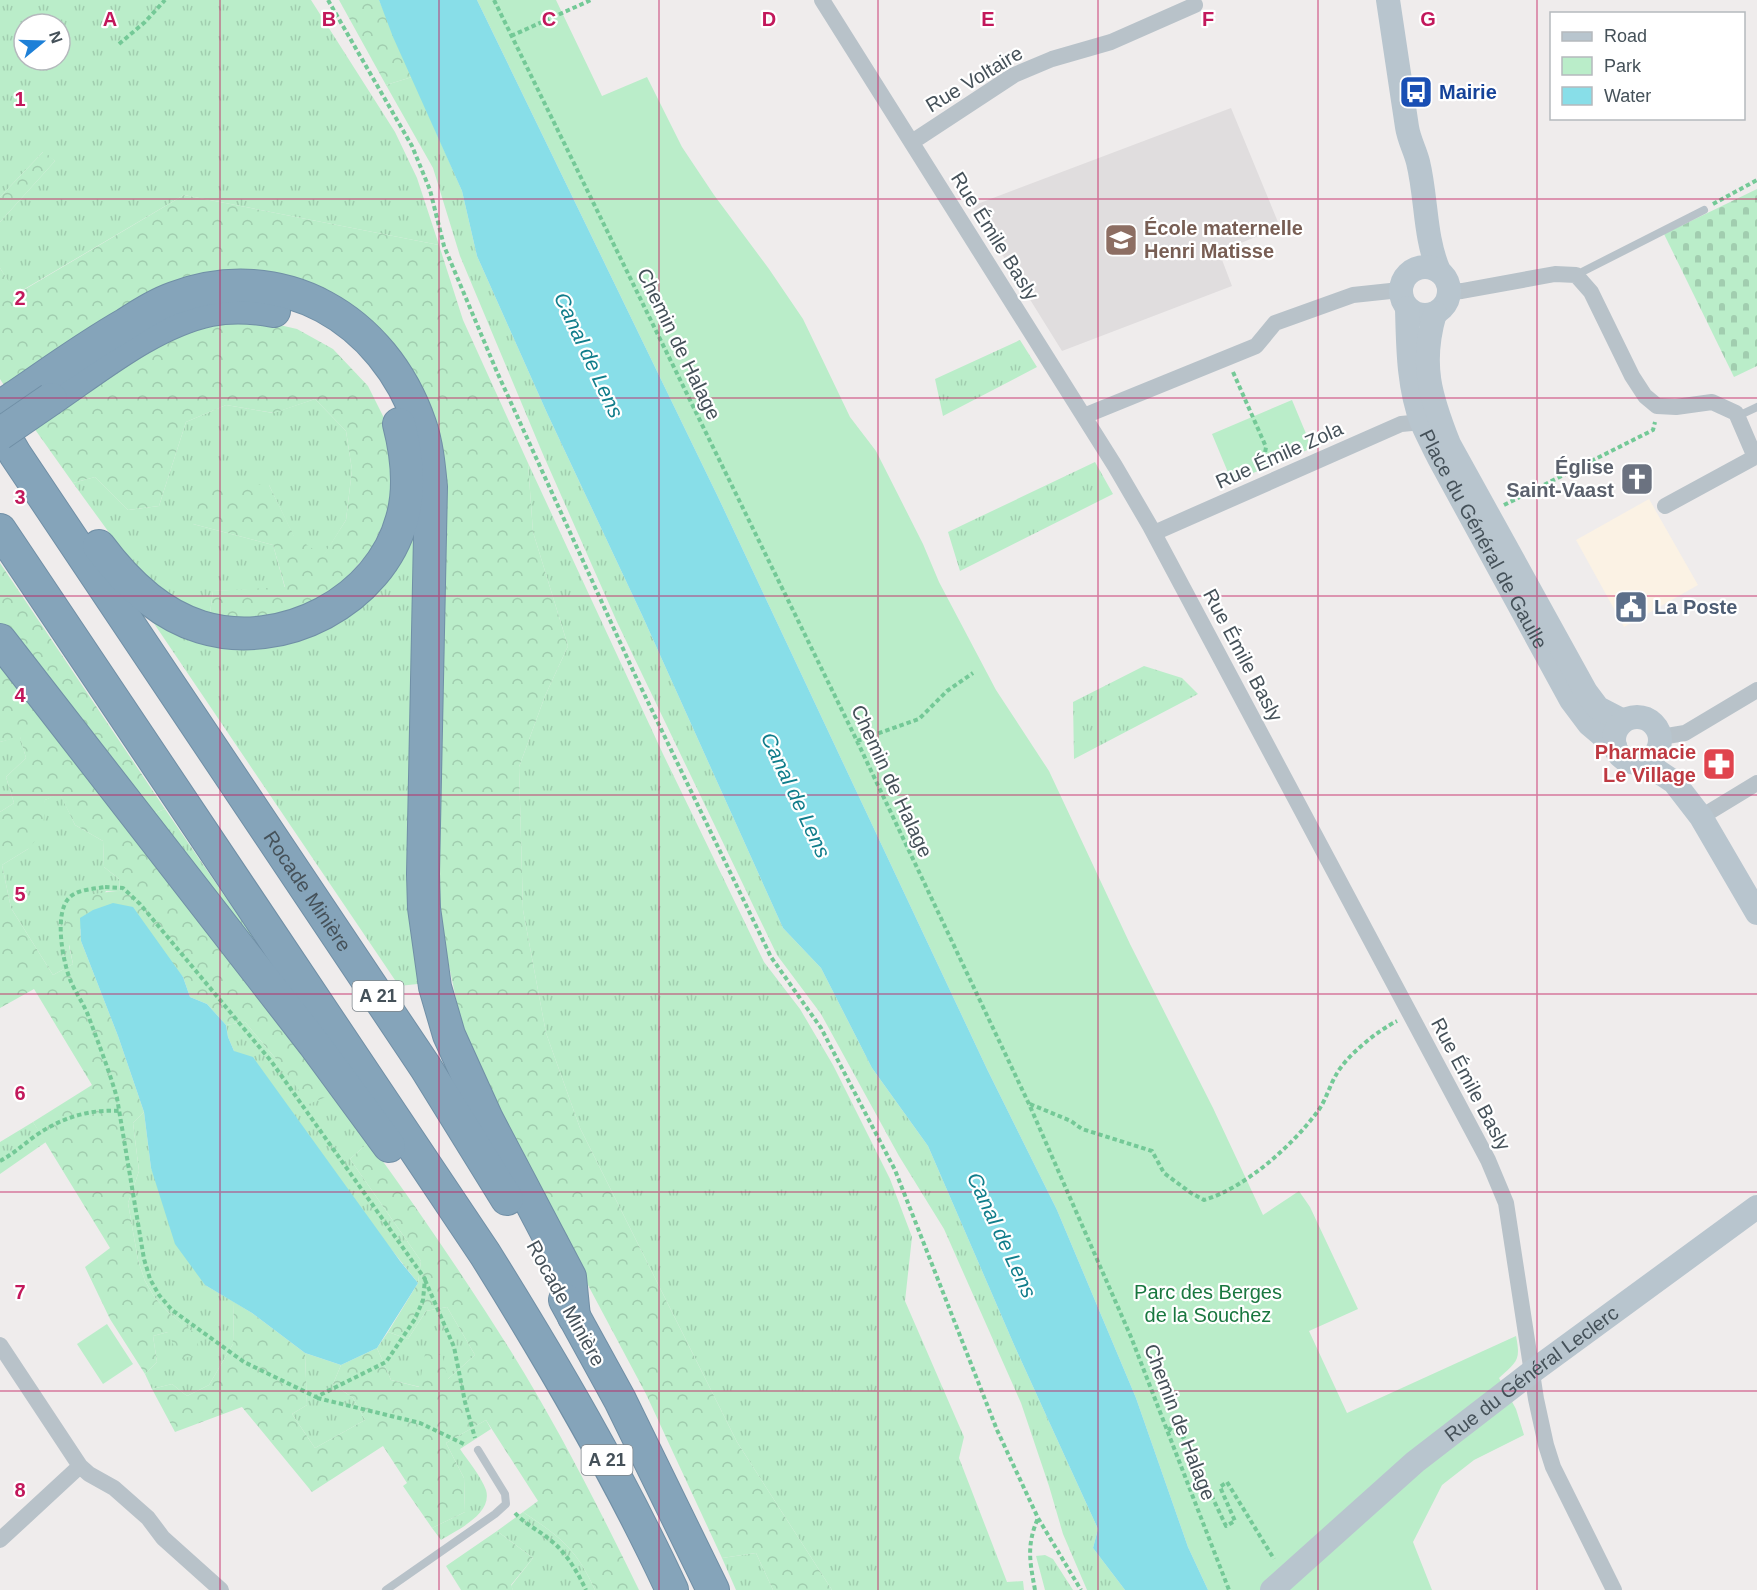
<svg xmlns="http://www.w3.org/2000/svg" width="1757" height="1590" font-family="Arial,sans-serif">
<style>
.commercial{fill:#fbf2e4}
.education{fill:#e0ddde}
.grass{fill:url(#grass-tufts);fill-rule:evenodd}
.forest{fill:url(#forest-crowns);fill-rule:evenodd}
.cemetery{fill:url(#cemetery-stones)}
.park{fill:#baedc9}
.water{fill:#88dee8}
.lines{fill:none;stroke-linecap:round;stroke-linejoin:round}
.highway-casing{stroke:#708fa6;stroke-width:34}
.path{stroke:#74c997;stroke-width:4;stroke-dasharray:4.5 3;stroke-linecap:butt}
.lane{stroke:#b8c2c9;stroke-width:8}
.street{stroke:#b8c2c9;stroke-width:16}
.secondary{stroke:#b8c5ce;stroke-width:24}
.highway{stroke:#85a4ba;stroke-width:32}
.highway-bridge-casing{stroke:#708fa6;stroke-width:34;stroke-linecap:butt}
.highway-bridge{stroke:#85a4ba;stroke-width:32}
.grid{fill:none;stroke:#c2185b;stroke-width:1.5;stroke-opacity:0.55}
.labels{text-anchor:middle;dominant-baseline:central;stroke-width:4.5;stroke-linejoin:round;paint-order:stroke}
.shield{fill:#fff;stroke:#7d858b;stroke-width:1.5}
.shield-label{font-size:18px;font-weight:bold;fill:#455159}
.street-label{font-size:20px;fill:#455159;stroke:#fff}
.transit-label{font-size:20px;font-weight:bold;fill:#164399;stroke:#fff;text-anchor:start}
.education-label{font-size:20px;font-weight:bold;fill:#785e54;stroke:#fff;text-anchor:start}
.worship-label{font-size:20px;font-weight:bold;fill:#5b616d;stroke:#fff;text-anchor:end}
.service-label{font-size:20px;font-weight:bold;fill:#4e5e75;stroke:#fff;text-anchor:start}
.health-label{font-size:20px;font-weight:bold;fill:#be3a42;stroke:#fff;text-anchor:end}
.park-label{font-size:20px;fill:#19773f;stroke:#fff}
.water-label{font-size:21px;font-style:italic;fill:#107d8b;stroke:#fff}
.grid-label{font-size:20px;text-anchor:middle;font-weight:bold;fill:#c2185b;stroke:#fff;stroke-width:4.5;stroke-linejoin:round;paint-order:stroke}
</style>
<defs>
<pattern id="grass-tufts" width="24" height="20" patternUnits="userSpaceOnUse" patternTransform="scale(1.5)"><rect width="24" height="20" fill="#baedc9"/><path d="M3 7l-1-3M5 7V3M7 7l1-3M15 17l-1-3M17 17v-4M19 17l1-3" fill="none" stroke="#a1cdaf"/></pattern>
<pattern id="forest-crowns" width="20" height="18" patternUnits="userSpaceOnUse" patternTransform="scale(1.5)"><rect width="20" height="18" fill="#baedc9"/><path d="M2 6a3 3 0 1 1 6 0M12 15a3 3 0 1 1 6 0" fill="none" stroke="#a1cdaf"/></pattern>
<pattern id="cemetery-stones" width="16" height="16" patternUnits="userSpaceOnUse" patternTransform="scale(1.5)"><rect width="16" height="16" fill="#baedc9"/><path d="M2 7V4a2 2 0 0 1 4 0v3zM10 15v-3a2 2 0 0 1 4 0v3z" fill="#a1cdaf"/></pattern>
</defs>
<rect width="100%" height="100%" fill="#efecec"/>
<!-- commercial -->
<path class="commercial" d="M 1649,499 L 1698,585 L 1624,627 L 1576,540 Z"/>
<!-- education -->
<path class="education" d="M 1231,108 L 1280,227 L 1219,252 L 1232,286 L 1062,351 L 972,206 Z"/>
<!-- grass -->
<path class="grass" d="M 0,0 L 311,0 L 395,132 L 417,178 L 439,245 L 184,195 L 16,294 L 0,268 L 0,222 L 55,161 L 43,152 L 0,197 ZM 24,24 L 60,24 L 60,60 L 24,60 Z
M 412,77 L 462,191 L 477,256 L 547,413 L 642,615 L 783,928 L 821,968 L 872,1068 L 928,1146 L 1015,1347 L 1098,1529 L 1093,1548 L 1125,1590 L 1087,1590 L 1063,1534 L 1049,1486 L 1021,1403 L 944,1229 L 899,1156 L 821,1014 L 777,955 L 617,622 L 542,452 L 460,256 L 433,168 L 386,85 Z
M 1020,340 L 1037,367 L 943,416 L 935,379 Z
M 315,399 L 346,431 L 352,470 L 346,520 L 323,557 L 294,537 L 269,485 L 193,524 L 273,545 L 285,588 L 213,591 L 210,613 L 193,608 L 166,594 L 129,560 L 73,483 L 95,477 L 128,510 L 159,506 L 186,422 L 226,405 L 273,413 Z
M 1095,462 L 1113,494 L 960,571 L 948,532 Z
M 528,463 L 663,754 L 764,962 L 800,1009 L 833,1065 L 890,1179 L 912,1237 L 905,1301 L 964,1437 L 959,1458 L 1007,1582 L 1023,1581 L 1024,1590 L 832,1590 L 737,1442 L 580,1128 L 546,1033 L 523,910 L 519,767 L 545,696 L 568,646 L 533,532 Z
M 408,523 L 424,524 L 427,983 L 399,986 L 151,619 L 295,635 Z
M 1144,666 L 1182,678 L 1198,694 L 1074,759 L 1073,702 Z
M 20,736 L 26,758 L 6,777 L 14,803 L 0,812 L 0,742 Z
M 60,793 L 75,825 L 103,841 L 104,867 L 119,879 L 120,892 L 106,891 L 69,946 L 73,964 L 53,975 L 11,908 L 2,865 L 28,849 L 45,800 Z
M 165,809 L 265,955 L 145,817 Z
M 245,1022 L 276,1059 L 333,1094 L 369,1142 L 350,1159 L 421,1261 L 418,1283 L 234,1051 L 228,1037 L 226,1025 Z
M 144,1112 L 151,1168 L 205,1285 L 234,1302 L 233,1344 L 209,1385 L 187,1396 L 172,1384 L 152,1389 L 145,1374 L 157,1362 L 153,1336 L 168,1332 L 197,1336 L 170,1314 L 155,1298 L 145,1281 L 138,1260 L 128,1203 L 139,1171 L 133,1123 Z
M 33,1122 L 46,1142 L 0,1174 L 0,1142 Z
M 447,1307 L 475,1355 L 448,1379 L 420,1387 L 391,1380 L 377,1348 L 388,1332 L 408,1339 L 426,1311 Z
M 305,1353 L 341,1365 L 333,1384 L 353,1398 L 365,1420 L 315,1448 L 292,1414 L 307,1405 Z
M 486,1420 L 491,1429 L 460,1449 C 468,1461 481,1476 486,1490 C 493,1514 457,1530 441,1540 L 432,1528 L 465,1512 L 464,1478 L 446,1443 Z
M 523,1512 C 559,1536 577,1549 595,1590 L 513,1590 L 511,1586 L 533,1558 L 497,1531 Z
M 756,1553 L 773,1590 L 736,1590 L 722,1558 Z
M 1045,1555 L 1053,1559 L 1073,1590 L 1045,1590 L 1036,1556 Z"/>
<!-- forest -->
<path class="forest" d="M 339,0 L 379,0 L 412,77 L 386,85 Z
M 44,151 L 55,161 L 0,222 L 0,197 Z
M 184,195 L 439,245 L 463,320 L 528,463 L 533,532 L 568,646 L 545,696 L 519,767 L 523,910 L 546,1033 L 580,1128 L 737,1442 L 832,1590 L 773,1590 L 756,1553 L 722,1558 L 646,1394 L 499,1118 L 462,1027 L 438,914 L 427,402 L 411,368 L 371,324 L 315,288 L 7,390 L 0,379 L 0,268 L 17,294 Z
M 262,321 L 297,329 L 333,349 L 368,386 L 386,422 L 395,461 L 391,507 L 371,550 L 341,584 L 303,606 L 267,618 L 237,619 L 210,613 L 213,591 L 285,587 L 273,545 L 193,524 L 204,483 L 269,485 L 294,536 L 323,556 L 346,520 L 352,470 L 346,431 L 315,399 L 274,413 L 226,405 L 186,422 L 159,506 L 128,510 L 95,477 L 73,483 L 34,428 C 92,388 153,334 225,322 C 237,321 250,322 262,321 Z
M 0,563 L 165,809 L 145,817 L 0,628 Z
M 0,660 L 333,1094 L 309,1104 L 276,1059 L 245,1022 L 226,1025 L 207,1004 L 190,997 L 183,977 L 174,967 L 80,918 L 81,941 L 118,1036 L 144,1112 L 133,1123 L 139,1171 L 128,1203 L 138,1260 L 145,1281 L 155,1298 L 170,1314 L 197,1335 L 199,1353 L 180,1360 L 168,1332 L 153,1336 L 157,1362 L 145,1374 L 110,1319 L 85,1267 L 110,1248 L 33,1122 L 92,1085 L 34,989 L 0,1008 L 0,812 L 14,803 L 6,777 L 26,758 L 20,737 L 0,742 ZM 60,794 L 75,825 L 103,841 L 104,867 L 119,879 L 120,891 C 55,896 62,907 73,964 L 53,975 L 11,908 L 2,865 L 28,849 L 43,832 L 45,800 Z
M 369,1142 C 419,1211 467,1281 512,1353 C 559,1429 600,1510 639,1590 L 595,1590 C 577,1549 559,1536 523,1512 L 538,1501 L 486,1420 L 446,1443 L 464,1478 L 465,1512 L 432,1528 L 403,1486 L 407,1483 L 383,1446 L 312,1492 L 242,1407 L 175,1432 L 152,1389 L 172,1384 L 187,1396 L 209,1385 L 233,1344 L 234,1302 L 252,1313 L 305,1353 L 307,1405 L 292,1414 L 315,1448 L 365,1420 L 353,1398 L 333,1384 L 341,1365 L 377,1348 L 391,1380 L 419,1387 L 425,1354 L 442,1355 L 448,1379 L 475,1355 L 447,1307 L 426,1311 L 408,1339 L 388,1332 L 418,1283 L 421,1261 L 350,1159 Z
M 497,1531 L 533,1558 L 511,1585 L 513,1590 L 461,1590 L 446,1566 Z"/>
<!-- cemetery -->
<path class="cemetery" d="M 1757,189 L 1757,366 L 1734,377 L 1664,234 Z"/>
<!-- park -->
<path class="park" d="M 477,0 L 556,0 L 602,96 L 647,77 L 682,147 L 714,195 L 769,269 L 803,319 L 850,417 L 876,451 L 923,544 L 939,582 L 996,690 L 1049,771 L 1130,944 L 1213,1108 L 1263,1215 L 1299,1191 L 1310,1207 L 1358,1309 L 1309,1331 L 1347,1413 L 1516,1336 C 1521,1361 1517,1361 1499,1378 L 1516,1409 L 1524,1435 L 1474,1460 L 1442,1485 L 1413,1542 L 1432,1590 L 1208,1590 L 1188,1547 L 1136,1398 L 1057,1210 L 987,1069 L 719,499 Z
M 1292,400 L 1312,448 L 1232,482 L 1212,434 Z
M 107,1324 L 133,1364 L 103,1384 L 77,1344 Z"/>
<!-- water -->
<path class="water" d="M 379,0 L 477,0 L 719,499 L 987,1069 L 1057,1210 L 1136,1398 L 1188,1547 L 1208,1590 L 1125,1590 L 1093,1548 L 1098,1529 L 1015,1347 L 928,1146 L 872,1068 L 821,968 L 783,928 L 642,615 L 547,413 L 477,256 L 462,191 L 393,37 Z
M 113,903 L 133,907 L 183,977 L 190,997 L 207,1004 L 226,1025 L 228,1037 L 234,1051 L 253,1057 L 400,1261 L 418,1283 L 377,1348 L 341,1365 L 305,1353 L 252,1313 L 205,1285 L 175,1244 L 151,1168 L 144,1112 L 118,1036 L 81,941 L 80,918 L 93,910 Z"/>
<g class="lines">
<defs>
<g id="highway">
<path d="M 51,399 C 98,367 153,322 210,310 C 231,306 253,307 274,311"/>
<path d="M 0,407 C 42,379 82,349 126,324 C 141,314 157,304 174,298 C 282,258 384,319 420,424 C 427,444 429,466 431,487 L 423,874 L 424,908 L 435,987 L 449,1035 L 487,1119 L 570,1277 L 574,1317"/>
<path id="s3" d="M 0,428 L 15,454 L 426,1068 L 507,1199"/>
<path d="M 0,530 L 485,1254 C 553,1363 618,1474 672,1590"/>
<path d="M 99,546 C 125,581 158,614 201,627 C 282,652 380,601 402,519 C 411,488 407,455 399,424"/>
<path d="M 0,640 L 314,1044 L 389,1146"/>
<path d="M 565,1300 L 620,1400 L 713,1590"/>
</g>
</defs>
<!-- highway casing -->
<use href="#highway" class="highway-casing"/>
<!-- path -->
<path class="path" d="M 328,0 L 412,146 L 430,190 L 444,246 L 497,372 L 635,675 L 771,957 L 821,1028 L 895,1170 L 997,1430 L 1038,1518 L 1081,1590
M 494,0 L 857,741 L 1029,1104 L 1131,1337 L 1229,1590
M 511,36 L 591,0
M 119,44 L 145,22 L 165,0
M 1713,204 L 1757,180
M 1233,372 L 1266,447 L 1263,465
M 1504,505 L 1653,430 L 1655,422
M 857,741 L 919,719 L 947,691 L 973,673
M 105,887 L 123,888 L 140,904 L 271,1061 L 425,1279 L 423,1300 L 415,1319 L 386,1362 L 316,1397 L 244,1362 L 172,1310 L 159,1295 L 150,1279 L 144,1259 L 117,1098 C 109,1070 98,1042 88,1015 C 83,1003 76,993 71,982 C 63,963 53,912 70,897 C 79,889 94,889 105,887 Z
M 1030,1104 L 1071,1121 L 1082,1129 L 1152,1151 L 1164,1173 L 1191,1193 L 1204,1200 C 1245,1188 1292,1146 1318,1111 C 1326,1100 1329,1087 1336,1075 C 1346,1056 1377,1031 1397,1021
M 0,1161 C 13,1154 23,1145 35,1136 C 61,1118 88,1109 120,1111
M 425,1280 L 454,1347 L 465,1402 L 475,1438
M 317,1398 L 420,1423 L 466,1445
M 1168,1428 L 1184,1438 L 1226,1526 L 1235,1521 L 1220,1487 L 1227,1482 L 1274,1559
M 515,1513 C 525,1524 538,1530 549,1539 C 566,1552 577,1571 586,1590
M 1035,1590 C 1030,1562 1026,1546 1038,1518"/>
<!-- lane -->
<path class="lane" d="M 1576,275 L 1704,210
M 1738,416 L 1757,407
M 386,1590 L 495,1514 L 506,1504 L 505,1494 L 478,1450"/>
<!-- street -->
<path class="street" d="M 822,0 L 1115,466 L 1150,526 L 1488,1160 L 1506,1203 L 1536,1399 L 1546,1445 L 1553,1467 L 1614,1590
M 912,142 L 1014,75 L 1052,59 L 1111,42 L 1195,5
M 1449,292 L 1462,291 L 1555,274 L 1576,275 L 1591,292 L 1632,376 L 1645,396 L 1657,406 L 1676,407 L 1712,402 L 1736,413 L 1755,457
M 1084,416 L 1256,346 L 1275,323 L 1353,295 L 1400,290
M 1665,506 L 1757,456
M 1154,533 L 1401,424 L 1422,422
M 1661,737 L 1685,733 L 1757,690
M 1701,817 L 1757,783
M 0,1345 L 80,1466 L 89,1474 L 114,1488 L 148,1518 L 163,1538 L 221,1590
M 0,1540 L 80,1466"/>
<!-- secondary -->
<g class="secondary">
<path d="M 1388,0 L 1407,127 C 1409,140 1415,150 1418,162 C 1427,199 1424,236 1439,271"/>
<circle cx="1425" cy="291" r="24"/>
<path id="s1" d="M 1407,308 C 1408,346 1408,386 1422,423 C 1427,435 1434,448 1440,460 L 1571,700 L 1589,724 L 1615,746"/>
<path d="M 1435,313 C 1420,364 1430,396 1449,444 L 1586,692 L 1598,708 L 1623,721"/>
<circle cx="1637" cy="740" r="23"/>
<path d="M 1644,762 L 1674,782 L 1701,817 L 1757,913"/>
<path id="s2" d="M 1272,1590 L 1415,1462 L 1533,1371 L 1757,1207"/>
</g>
<!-- highway -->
<use href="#highway" class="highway"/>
<defs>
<path id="highway-bridge" d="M 0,434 L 51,399"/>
</defs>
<!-- highway-bridge casing -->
<use href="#highway-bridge" class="highway-bridge-casing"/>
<!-- highway-bridge -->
<use href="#highway-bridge" class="highway-bridge"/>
</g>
<!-- grid -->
<path class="grid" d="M 220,0 L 220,1590M 439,0 L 439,1590M 659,0 L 659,1590M 878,0 L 878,1590M 1098,0 L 1098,1590M 1318,0 L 1318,1590M 1537,0 L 1537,1590M 0,199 L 1757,199M 0,398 L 1757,398M 0,596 L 1757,596M 0,795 L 1757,795M 0,994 L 1757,994M 0,1192 L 1757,1192M 0,1391 L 1757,1391"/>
<!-- icons -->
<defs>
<symbol id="bus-square" viewBox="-11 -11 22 22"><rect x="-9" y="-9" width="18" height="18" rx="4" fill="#1a4fb4" stroke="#fff"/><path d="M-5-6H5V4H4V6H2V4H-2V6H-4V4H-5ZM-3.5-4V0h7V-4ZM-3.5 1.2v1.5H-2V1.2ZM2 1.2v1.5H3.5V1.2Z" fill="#fff"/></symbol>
<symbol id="school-square" viewBox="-11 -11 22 22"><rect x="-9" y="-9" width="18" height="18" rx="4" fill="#8d6e63" stroke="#fff"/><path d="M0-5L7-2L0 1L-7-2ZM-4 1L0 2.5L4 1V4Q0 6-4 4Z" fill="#fff"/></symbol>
<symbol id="church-square" viewBox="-11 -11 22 22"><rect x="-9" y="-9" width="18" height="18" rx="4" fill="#6b7280" stroke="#fff"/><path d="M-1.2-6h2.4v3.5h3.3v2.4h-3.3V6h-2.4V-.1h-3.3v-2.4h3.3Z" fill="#fff"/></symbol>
<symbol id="civic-square" viewBox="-11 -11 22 22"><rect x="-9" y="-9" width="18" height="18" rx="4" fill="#5c6f8a" stroke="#fff"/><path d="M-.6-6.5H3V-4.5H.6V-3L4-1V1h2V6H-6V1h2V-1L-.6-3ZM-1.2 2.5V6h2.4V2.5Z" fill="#fff"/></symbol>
<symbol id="pharmacy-square" viewBox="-11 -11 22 22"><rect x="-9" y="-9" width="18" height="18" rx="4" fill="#e0444e" stroke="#fff"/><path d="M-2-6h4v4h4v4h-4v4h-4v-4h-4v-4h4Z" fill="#fff"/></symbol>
</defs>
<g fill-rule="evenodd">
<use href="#bus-square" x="1397" y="73" width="38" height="38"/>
<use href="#school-square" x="1102" y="221" width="38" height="38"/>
<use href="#church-square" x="1618" y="460" width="38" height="38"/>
<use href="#civic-square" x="1612" y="588" width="38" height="38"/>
<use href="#pharmacy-square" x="1700" y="745" width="38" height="38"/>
</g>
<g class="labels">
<!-- shield labels -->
<g class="shield">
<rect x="352.5" y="981" width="51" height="30" rx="4.5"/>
<rect x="581.5" y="1445" width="51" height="30" rx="4.5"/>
</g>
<g class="shield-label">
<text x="378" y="996">A 21</text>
<text x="607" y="1460">A 21</text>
</g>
<!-- street labels -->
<g class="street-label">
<text transform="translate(974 79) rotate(-31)">Rue Voltaire</text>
<text transform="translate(995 236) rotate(58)">Rue Émile Basly</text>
<text transform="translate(679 344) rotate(64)">Chemin de Halage</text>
<text transform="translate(1279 455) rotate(-24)">Rue Émile Zola</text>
<text stroke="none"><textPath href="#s1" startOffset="248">Place du Général de Gaulle</textPath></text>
<text transform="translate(1243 655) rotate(62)">Rue Émile Basly</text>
<text transform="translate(892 781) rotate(65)">Chemin de Halage</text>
<text stroke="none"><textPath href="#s3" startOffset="556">Rocade Minière</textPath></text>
<text transform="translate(1471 1084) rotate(62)">Rue Émile Basly</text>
<text transform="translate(566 1303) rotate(61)">Rocade Minière</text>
<text stroke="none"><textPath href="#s2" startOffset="338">Rue du Général Leclerc</textPath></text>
<text transform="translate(1180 1422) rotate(69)">Chemin de Halage</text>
</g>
<!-- transit labels -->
<g class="transit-label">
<text x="1439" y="92">Mairie</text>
</g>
<!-- education labels -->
<g class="education-label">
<text x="1144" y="228">École maternelle<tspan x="1144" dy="23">Henri Matisse</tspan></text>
</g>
<!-- worship labels -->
<g class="worship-label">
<text x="1614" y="467">Église<tspan x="1614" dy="23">Saint-Vaast</tspan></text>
</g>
<!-- service labels -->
<g class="service-label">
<text x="1654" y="607">La Poste</text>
</g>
<!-- health labels -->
<g class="health-label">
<text x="1696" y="752">Pharmacie<tspan x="1696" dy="23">Le Village</tspan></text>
</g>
<!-- park labels -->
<g class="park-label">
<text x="1208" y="1292">Parc des Berges<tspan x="1208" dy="23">de la Souchez</tspan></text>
</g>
<!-- water labels -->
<g class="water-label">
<text transform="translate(589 355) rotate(65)">Canal de Lens</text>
<text transform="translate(796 795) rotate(65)">Canal de Lens</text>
<text transform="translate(1002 1235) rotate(65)">Canal de Lens</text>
</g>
</g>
<g class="grid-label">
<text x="110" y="26">A</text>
<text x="329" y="26">B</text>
<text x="549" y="26">C</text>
<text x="769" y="26">D</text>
<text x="988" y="26">E</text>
<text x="1208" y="26">F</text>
<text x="1428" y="26">G</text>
<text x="20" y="106">1</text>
<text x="20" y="305">2</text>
<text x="20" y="504">3</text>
<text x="20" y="702">4</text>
<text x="20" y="901">5</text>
<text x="20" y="1100">6</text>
<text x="20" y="1299">7</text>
<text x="20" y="1497">8</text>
</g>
<!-- legend -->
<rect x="1550" y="12" width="195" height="108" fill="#ffffff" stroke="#b5b9bd" stroke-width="1.5"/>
<rect x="1562" y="32" width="30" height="9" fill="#b8c5ce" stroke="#b5b9bd" stroke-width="1.5"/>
<text x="1604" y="42" font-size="18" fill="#455159">Road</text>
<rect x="1562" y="57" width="30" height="18" fill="#baedc9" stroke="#b5b9bd" stroke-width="1.5"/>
<text x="1604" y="72" font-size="18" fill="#455159">Park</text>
<rect x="1562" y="87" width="30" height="18" fill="#88dee8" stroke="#b5b9bd" stroke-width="1.5"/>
<text x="1604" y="102" font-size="18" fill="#455159">Water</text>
<!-- north arrow -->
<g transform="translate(42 42) rotate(71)"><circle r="28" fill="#ffffff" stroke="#b5b9bd" stroke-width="1.5"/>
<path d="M0-4.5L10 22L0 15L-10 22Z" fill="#1e80d7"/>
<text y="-9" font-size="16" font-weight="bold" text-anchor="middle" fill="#455159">N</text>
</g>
</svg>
